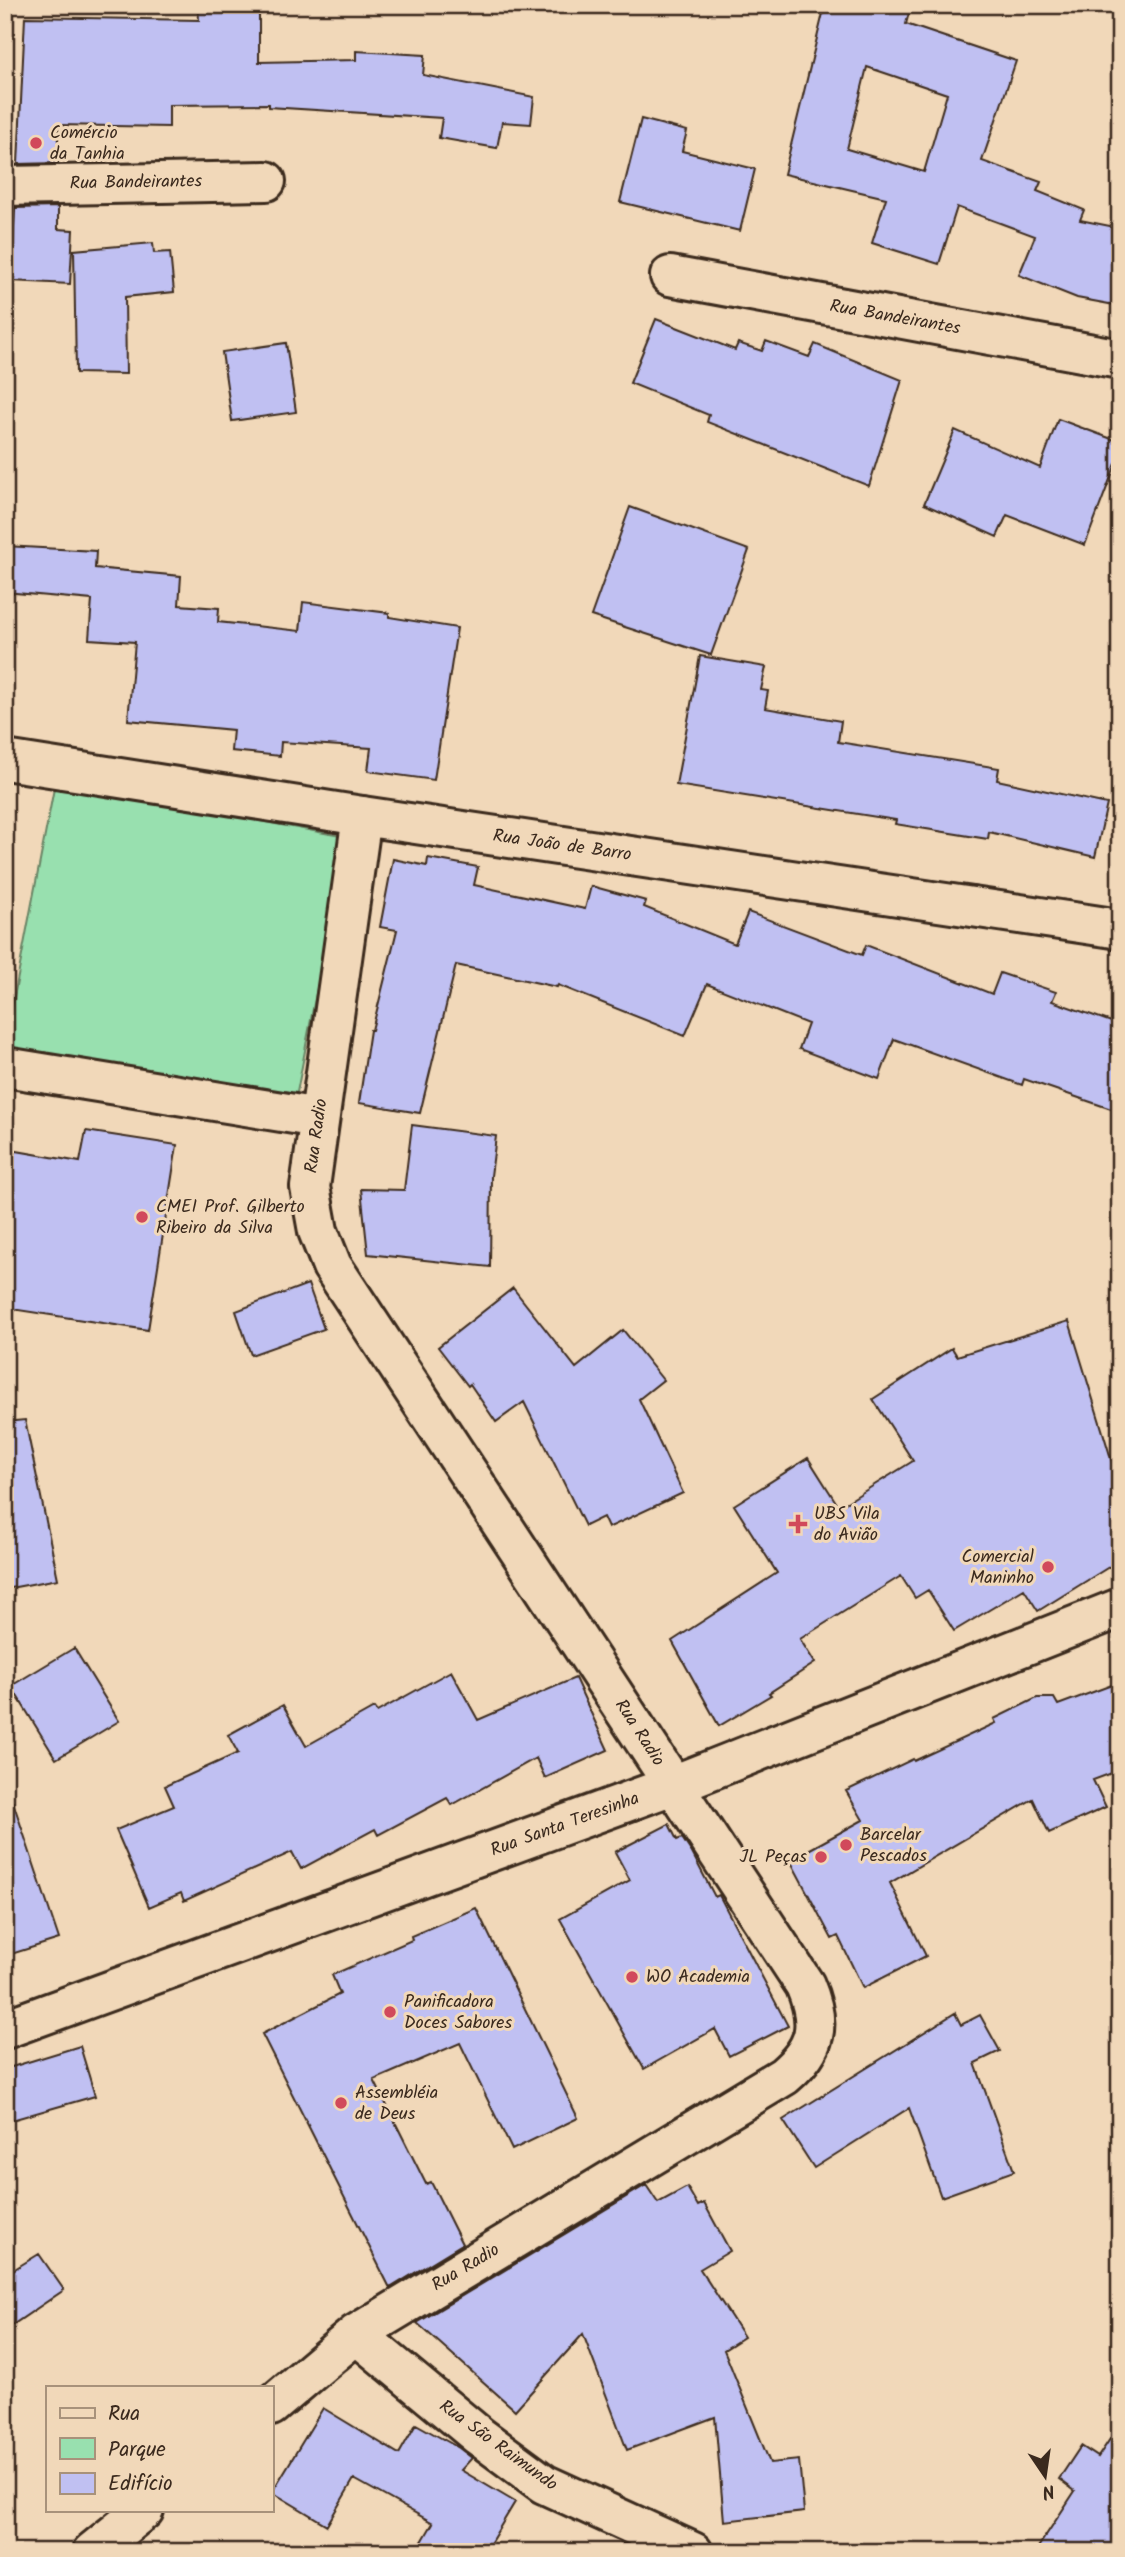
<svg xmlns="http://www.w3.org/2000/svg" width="1125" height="2557" font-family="Kalam,sans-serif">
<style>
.green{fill:#98e0af;stroke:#6a8566;stroke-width:2}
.building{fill:#c0c0f2;stroke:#3b2a1e;stroke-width:2;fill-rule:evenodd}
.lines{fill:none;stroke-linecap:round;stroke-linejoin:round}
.street-casing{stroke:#3b2a1e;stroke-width:44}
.secondary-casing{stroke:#3b2a1e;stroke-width:44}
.street{stroke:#f1d8b9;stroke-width:38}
.secondary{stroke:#f1d8b9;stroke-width:38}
.poi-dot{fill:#d1495b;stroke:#f1d8b9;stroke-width:2.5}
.labels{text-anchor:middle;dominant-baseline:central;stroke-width:6;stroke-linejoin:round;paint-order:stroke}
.poi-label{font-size:18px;fill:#3b2a1e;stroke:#f1d8b9;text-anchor:start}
.street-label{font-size:18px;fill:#3b2a1e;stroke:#f1d8b9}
</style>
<rect width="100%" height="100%" fill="#f1d8b9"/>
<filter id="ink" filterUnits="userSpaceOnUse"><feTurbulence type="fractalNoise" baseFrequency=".0143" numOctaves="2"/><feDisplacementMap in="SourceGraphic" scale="14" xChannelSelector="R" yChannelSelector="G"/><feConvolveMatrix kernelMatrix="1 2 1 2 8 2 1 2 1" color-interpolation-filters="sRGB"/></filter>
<g filter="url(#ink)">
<!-- green -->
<path class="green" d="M 55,783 L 346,837 L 294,1108 L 5,1055 L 5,1044 Z"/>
<!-- building -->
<path class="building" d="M 198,5 L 259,5 L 259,62 L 356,60 L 356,51 L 425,55 L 423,75 L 534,97 L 531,124 L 502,122 L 497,148 L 439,138 L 442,118 L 269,107 L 269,104 L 169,105 L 169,127 L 58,125 L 58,163 L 18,164 L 25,17 L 199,20 Z
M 825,5 L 911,5 L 906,24 L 1016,61 L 982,161 L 1041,182 L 1037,191 L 1084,210 L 1080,220 L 1120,228 L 1120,306 L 1077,298 L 1019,275 L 1035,236 L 957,207 L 939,264 L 872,243 L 886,198 L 784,174 ZM 867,67 L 947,94 L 924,172 L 847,149 Z
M 641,119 L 687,131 L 682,151 L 755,169 L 740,231 L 620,202 Z
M 58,207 L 58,229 L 73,230 L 70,284 L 11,281 L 15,208 Z
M 153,243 L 154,253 L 170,252 L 174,292 L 125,297 L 126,374 L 76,373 L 74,250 Z
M 656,319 L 735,350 L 738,343 L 762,351 L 766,341 L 809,357 L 815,344 L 902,380 L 869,486 L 707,422 L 709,415 L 630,383 Z
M 286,343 L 296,412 L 232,421 L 222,352 Z
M 1058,419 L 1120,442 L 1120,453 L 1085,545 L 1007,515 L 997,537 L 924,504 L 955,430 L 1040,468 Z
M 630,507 L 749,550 L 711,655 L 591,616 Z
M 5,546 L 96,551 L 95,568 L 181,576 L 179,605 L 219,608 L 218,622 L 300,631 L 303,602 L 389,613 L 389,617 L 457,628 L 434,780 L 368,771 L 371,748 L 281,742 L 280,756 L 231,751 L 233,730 L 128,720 L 135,642 L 89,639 L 92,600 L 5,592 Z
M 700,656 L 766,667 L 761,690 L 768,691 L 765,708 L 841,721 L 838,742 L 999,768 L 997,780 L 1107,804 L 1095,857 L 989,832 L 988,839 L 895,824 L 896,820 L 676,785 Z
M 428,858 L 478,867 L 474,885 L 585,909 L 591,886 L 646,901 L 644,907 L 735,944 L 748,912 L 862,955 L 866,945 L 992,994 L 1000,973 L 1056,992 L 1052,1001 L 1120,1025 L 1120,1112 L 1024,1079 L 1022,1085 L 894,1039 L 879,1079 L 799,1049 L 808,1024 L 707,984 L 685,1036 L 558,985 L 557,987 L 456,965 L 420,1113 L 359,1103 L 370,1030 L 372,1030 L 397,930 L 380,927 L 393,859 L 427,866 Z
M 412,1125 L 496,1136 L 491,1176 L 490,1267 L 368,1254 L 361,1189 L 404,1190 Z
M 86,1131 L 177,1145 L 148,1330 L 5,1308 L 5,1149 L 80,1162 Z
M 308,1284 L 324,1329 L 251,1355 L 236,1311 Z
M 513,1288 L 576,1368 L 623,1330 L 663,1380 L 639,1399 L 683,1493 L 608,1528 L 603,1517 L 585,1526 L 524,1402 L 496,1422 L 470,1384 L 468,1386 L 438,1347 Z
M 1069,1321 L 1120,1488 L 1120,1560 L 1038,1611 L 1024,1589 L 954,1631 L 928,1590 L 915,1598 L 901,1576 L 800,1639 L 815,1663 L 769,1693 L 771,1695 L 719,1726 L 672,1641 L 777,1573 L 734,1505 L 808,1458 L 839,1507 L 913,1461 L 873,1399 L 952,1348 L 957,1356 Z
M 25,1420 L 58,1579 L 5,1589 L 5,1422 Z
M 74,1648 L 119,1721 L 56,1759 L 11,1686 Z
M 451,1671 L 478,1720 L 575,1678 L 608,1750 L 545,1778 L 536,1758 L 452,1805 L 447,1798 L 378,1835 L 375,1829 L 301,1869 L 292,1852 L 184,1901 L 181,1893 L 149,1907 L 116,1830 L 174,1806 L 165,1786 L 238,1753 L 228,1735 L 283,1705 L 306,1746 L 374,1708 L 377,1712 Z
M 1120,1682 L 1120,1770 L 1093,1780 L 1106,1807 L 1049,1833 L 1033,1799 L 890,1883 L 926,1956 L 863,1988 L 838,1936 L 832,1939 L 790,1860 L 863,1820 L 846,1791 L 913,1759 L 914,1761 L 996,1723 L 994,1719 L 1037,1698 L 1054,1698 L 1058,1705 Z
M 13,1802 L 59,1939 L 5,1956 L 5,1803 Z
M 669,1824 L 677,1840 L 682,1838 L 692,1853 L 715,1897 L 719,1895 L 788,2026 L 729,2056 L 715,2029 L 644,2069 L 560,1919 L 630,1880 L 615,1852 Z
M 476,1908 L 578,2118 L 512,2150 L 460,2043 L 374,2080 L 426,2184 L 431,2182 L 462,2244 L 390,2288 L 262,2034 L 340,1994 L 332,1975 L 412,1940 L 411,1936 Z
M 955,2013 L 961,2025 L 980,2015 L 1000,2051 L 975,2063 L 1014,2171 L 941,2197 L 909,2108 L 814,2168 L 783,2120 Z
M 80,2046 L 95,2096 L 5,2122 L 5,2069 Z
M 646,2185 L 658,2203 L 687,2187 L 698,2206 L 704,2203 L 730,2251 L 700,2269 L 744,2337 L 724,2350 L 770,2463 L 799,2460 L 804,2512 L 724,2521 L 715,2417 L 627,2450 L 583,2334 L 515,2410 L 417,2323 Z
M 39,2254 L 64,2290 L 5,2330 L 5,2275 Z
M 323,2408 L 399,2454 L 416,2424 L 459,2448 L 472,2458 L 461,2470 L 515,2502 L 485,2552 L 416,2552 L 433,2523 L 354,2479 L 327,2525 L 272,2492 Z
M 1120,2424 L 1120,2552 L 1035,2552 L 1075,2491 L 1059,2479 L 1081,2446 L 1098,2457 Z"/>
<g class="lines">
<defs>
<path id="street" d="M 5,186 L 266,181
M 670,276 L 1120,359
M 5,1067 L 319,1118
M 5,2029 L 673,1785 L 1120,1608
M 356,2334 L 479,2436 L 544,2484 L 693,2552
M 271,2406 L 356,2334 L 784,2076 C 817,2048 822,2025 805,1985 L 332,1266 L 318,1231 L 310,1187 L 362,816
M 92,2552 L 144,2510"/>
<path id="secondary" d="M 5,760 L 362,816 L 1120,929"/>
</defs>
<!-- street casing -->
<use href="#street" class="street-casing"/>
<!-- secondary casing -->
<use href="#secondary" class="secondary-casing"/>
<!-- street -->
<use href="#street" class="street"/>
<!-- secondary -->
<use href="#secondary" class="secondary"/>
</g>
</g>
<!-- markers -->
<g class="poi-dot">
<circle cx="36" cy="143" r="7"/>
<circle cx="142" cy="1217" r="7"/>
<path d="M794.5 1513.5h7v7h7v7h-7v7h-7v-7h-7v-7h7z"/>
<circle cx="1048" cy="1567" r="7"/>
<circle cx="846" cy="1845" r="7"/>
<circle cx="821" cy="1857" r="7"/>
<circle cx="632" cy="1977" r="7"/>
<circle cx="390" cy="2012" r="7"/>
<circle cx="341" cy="2103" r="7"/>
</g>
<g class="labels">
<!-- poi labels -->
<g class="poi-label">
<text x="50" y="133">Comércio<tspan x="50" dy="21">da Tanhia</tspan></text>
<text x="156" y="1207">CMEI Prof. Gilberto<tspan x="156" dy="21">Ribeiro da Silva</tspan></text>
<text x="814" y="1514">UBS Vila<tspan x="814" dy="21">do Avião</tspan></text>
<text x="1034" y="1557" text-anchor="end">Comercial<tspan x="1034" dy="21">Maninho</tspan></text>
<text x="860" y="1835">Barcelar<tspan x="860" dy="21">Pescados</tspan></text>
<text x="807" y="1857" text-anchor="end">JL Peças</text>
<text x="646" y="1977">WO Academia</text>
<text x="404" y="2002">Panificadora<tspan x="404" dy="21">Doces Sabores</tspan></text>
<text x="355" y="2093">Assembléia<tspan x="355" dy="21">de Deus</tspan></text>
</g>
<!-- street labels -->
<g class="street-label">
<text transform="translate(136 183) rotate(-1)">Rua Bandeirantes</text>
<text transform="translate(895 318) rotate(10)">Rua Bandeirantes</text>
<text transform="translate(562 846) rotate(8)">Rua João de Barro</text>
<text transform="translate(317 1136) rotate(-82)">Rua Radio</text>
<text transform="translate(639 1733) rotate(57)">Rua Radio</text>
<text transform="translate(565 1825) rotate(-20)">Rua Santa Teresinha</text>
<text transform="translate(466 2268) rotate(-31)">Rua Radio</text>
<text transform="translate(498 2446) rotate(36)">Rua São Raimundo</text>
</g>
</g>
<!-- margin -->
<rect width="1125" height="2557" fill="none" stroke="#f1d8b9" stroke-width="28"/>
<rect x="14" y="14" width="1097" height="2529" fill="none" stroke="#3b2a1e" stroke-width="2.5" filter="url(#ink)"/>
<!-- legend -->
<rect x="46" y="2386" width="228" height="126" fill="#f1d8b9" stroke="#a8927b" stroke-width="2"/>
<rect x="60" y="2408" width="35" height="10" fill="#f1d8b9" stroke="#a8927b" stroke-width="2"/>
<text x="108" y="2420" font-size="21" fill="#3b2a1e">Rua</text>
<rect x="60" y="2438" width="35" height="21" fill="#98e0af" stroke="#a8927b" stroke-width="2"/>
<text x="108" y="2456" font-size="21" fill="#3b2a1e">Parque</text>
<rect x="60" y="2473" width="35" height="21" fill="#c0c0f2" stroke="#a8927b" stroke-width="2"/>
<text x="108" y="2490" font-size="21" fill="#3b2a1e">Edifício</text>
<!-- north arrow -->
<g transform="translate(1045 2476) rotate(167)" stroke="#f1d8b9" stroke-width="5" paint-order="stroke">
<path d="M0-5L12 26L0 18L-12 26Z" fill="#3b2a1e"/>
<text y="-10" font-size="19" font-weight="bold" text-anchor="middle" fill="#3b2a1e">N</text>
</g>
</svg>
